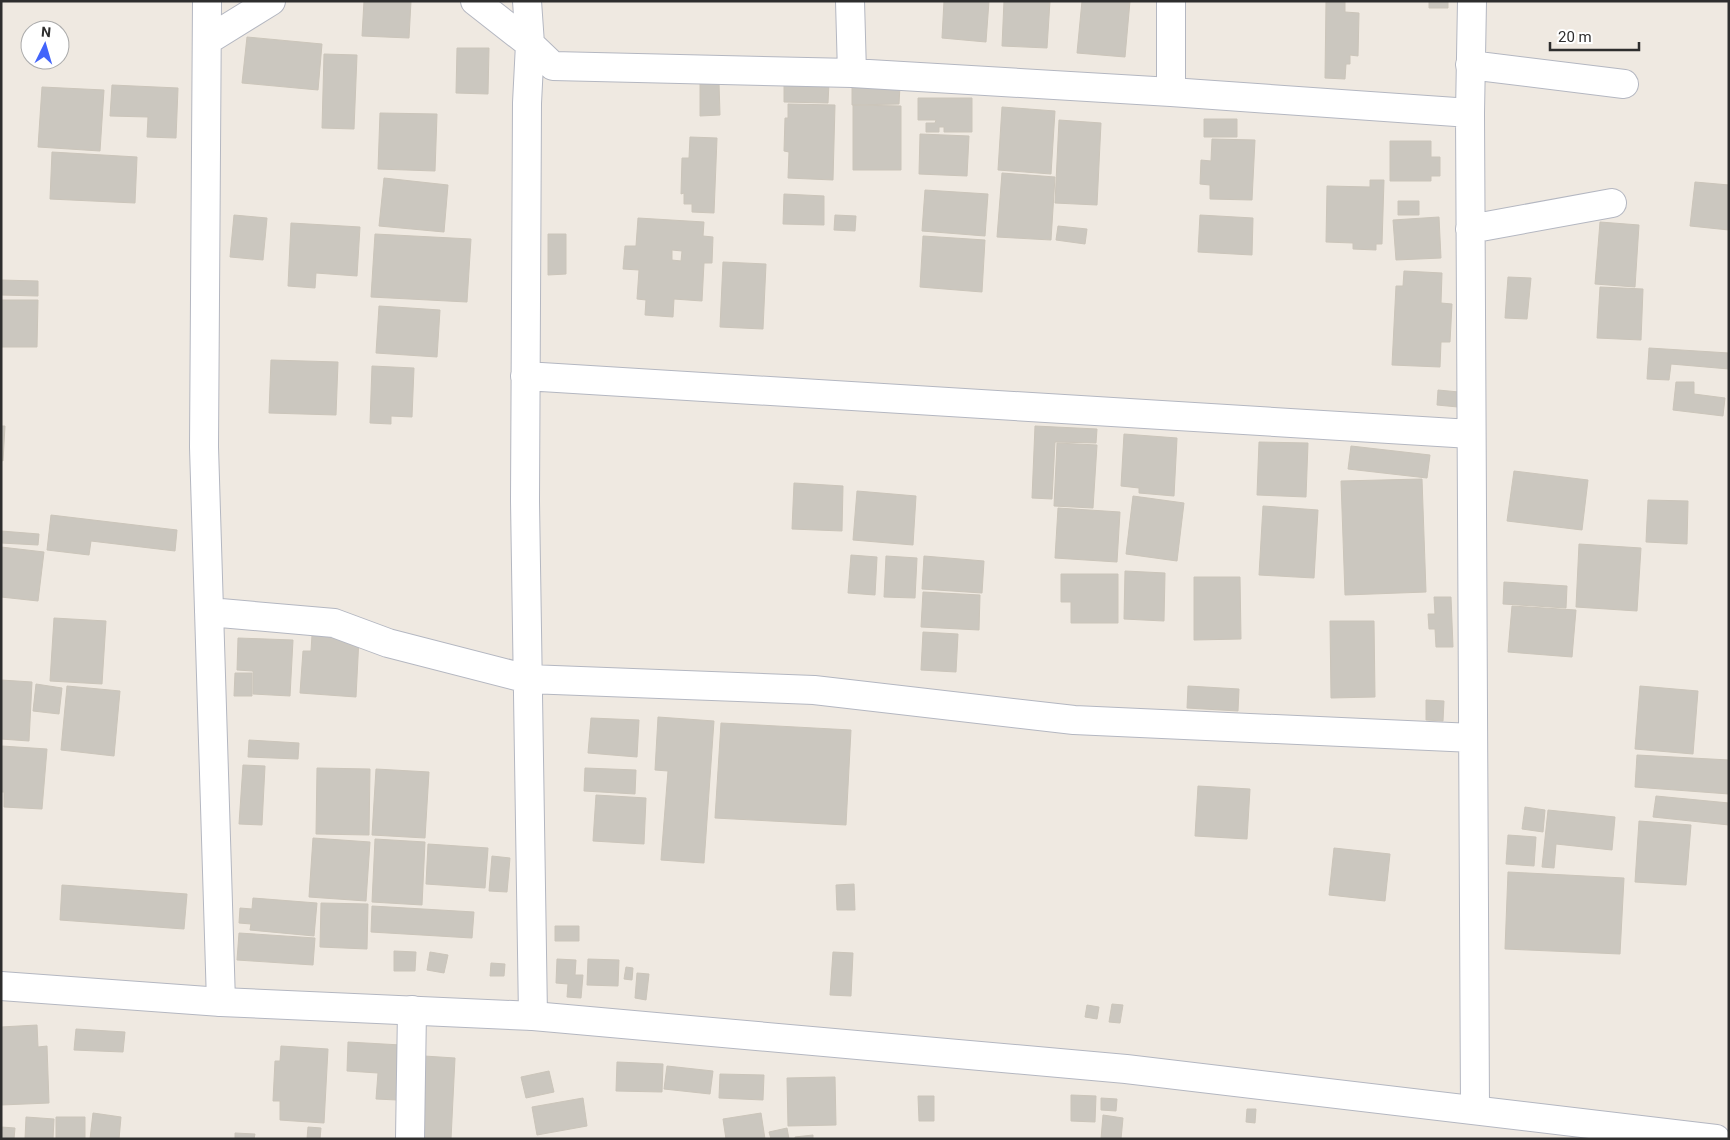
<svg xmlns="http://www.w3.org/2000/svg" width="1730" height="1140" font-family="Roboto,sans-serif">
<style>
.building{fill:#cbc7bf;stroke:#cbc5ba;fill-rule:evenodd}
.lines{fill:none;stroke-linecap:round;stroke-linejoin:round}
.street-casing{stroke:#b4b7c1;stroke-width:30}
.secondary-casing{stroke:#b4b7c1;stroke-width:30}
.street{stroke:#fff;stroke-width:28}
.secondary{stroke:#fff;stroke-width:28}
</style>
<rect width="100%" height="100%" fill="#efe9e1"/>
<!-- building -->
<path class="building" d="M 364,1 L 411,1 L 409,38 L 362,36 Z
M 944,1 L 989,1 L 986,42 L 942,38 Z
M 1004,1 L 1050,1 L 1047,48 L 1002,46 Z
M 1082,1 L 1130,1 L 1125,57 L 1077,53 Z
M 1326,1 L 1345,1 L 1345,12 L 1359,13 L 1358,56 L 1350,55 L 1350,64 L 1346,64 L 1345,79 L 1325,78 Z
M 1429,1 L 1448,1 L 1448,8 L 1429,8 Z
M 247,37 L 322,44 L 318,90 L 242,83 Z
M 457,48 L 489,48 L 488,94 L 456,93 Z
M 324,54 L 357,55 L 354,129 L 322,128 Z
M 719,83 L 720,115 L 700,116 L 700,84 Z
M 784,83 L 829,83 L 828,103 L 784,102 Z
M 112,85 L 178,88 L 176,138 L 147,137 L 148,117 L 110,116 Z
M 852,86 L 900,86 L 899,104 L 852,105 Z
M 42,87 L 104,90 L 100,151 L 38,147 Z
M 918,98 L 972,98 L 972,132 L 944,132 L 944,127 L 939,127 L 939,132 L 926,132 L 926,123 L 935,123 L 936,120 L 918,120 Z
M 788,104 L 835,105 L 833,180 L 788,178 L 789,152 L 784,151 L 785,118 L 788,118 Z
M 853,105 L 901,106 L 901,170 L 853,170 Z
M 1002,107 L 1055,111 L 1051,174 L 998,170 Z
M 380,113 L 437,114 L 435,171 L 378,169 Z
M 1204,119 L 1237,119 L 1237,137 L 1204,137 Z
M 1059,120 L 1101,123 L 1097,205 L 1055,203 Z
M 920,134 L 969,136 L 967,176 L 919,174 Z
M 690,137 L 717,138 L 714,213 L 692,212 L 692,204 L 684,204 L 684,193 L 681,194 L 682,158 L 689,158 Z
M 1212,139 L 1255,140 L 1252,200 L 1210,199 L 1210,185 L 1200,184 L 1201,160 L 1211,161 Z
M 1390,141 L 1431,141 L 1431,157 L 1440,157 L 1440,176 L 1431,176 L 1431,181 L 1390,181 Z
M 52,152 L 137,157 L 135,203 L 50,199 Z
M 1002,173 L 1055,177 L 1051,240 L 997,237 Z
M 384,178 L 448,185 L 444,232 L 379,226 Z
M 1370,180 L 1384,180 L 1382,244 L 1376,244 L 1376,250 L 1353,249 L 1353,243 L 1326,242 L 1327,186 L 1370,187 Z
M 1695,182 L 1729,185 L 1729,230 L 1690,226 Z
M 925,190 L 988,194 L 985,236 L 922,231 Z
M 784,194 L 824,196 L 824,225 L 783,224 Z
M 1398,201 L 1419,201 L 1419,215 L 1398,215 Z
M 234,215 L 267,218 L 263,260 L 230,257 Z
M 835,215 L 856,216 L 855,231 L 834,230 Z
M 1200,215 L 1253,218 L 1252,255 L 1198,252 Z
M 1439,217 L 1441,258 L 1396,260 L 1393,220 Z
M 638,218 L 704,222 L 703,236 L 713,237 L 712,263 L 704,263 L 702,301 L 674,299 L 673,317 L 645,315 L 646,300 L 637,299 L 639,270 L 623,269 L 625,246 L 636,246 ZM 672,250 L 682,251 L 681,261 L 672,260 Z
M 1600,222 L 1639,225 L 1635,287 L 1595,284 Z
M 291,223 L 360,227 L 357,276 L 316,273 L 315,288 L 288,286 Z
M 1058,226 L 1087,229 L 1085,244 L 1056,240 Z
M 375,234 L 471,239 L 467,302 L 371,297 Z
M 548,234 L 566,234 L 566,274 L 548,275 Z
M 923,236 L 985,240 L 982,292 L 920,287 Z
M 723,262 L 766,264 L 763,329 L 720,327 Z
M 1404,271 L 1442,273 L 1441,303 L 1452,304 L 1450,342 L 1441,342 L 1440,367 L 1392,365 L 1396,286 L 1403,286 Z
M 1508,277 L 1531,278 L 1527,319 L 1505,318 Z
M 1,280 L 38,281 L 38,296 L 1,295 Z
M 1600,287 L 1643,289 L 1641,340 L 1597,338 Z
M 1,300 L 38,300 L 37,347 L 1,347 Z
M 379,306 L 440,310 L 437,357 L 376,353 Z
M 1649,348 L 1729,353 L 1729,369 L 1671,364 L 1669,380 L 1647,379 Z
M 271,360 L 338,362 L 336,415 L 269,413 Z
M 372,366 L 414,368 L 412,417 L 391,416 L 391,424 L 370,423 Z
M 1676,382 L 1694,382 L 1694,394 L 1725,398 L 1723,416 L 1673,410 Z
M 1438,390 L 1459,392 L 1458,407 L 1437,405 Z
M 1,426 L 5,426 L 3,461 L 1,460 Z
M 1035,426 L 1097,429 L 1096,443 L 1055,442 L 1052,499 L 1032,498 Z
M 1124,434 L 1177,438 L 1174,496 L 1139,493 L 1139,488 L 1121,486 Z
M 1259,442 L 1308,443 L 1306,497 L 1257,495 Z
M 1057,443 L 1097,445 L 1093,508 L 1054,506 Z
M 1351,446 L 1430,455 L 1427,478 L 1348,469 Z
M 1514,471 L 1588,480 L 1582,530 L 1507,521 Z
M 1422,479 L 1426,592 L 1345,595 L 1341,481 Z
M 794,483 L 843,486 L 842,531 L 792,529 Z
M 857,491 L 916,496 L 913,545 L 853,540 Z
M 1133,496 L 1184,503 L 1177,561 L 1126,554 Z
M 1648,500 L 1688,501 L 1687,544 L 1646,542 Z
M 1263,506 L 1318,510 L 1314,578 L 1259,575 Z
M 1058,508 L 1120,512 L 1117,562 L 1055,558 Z
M 51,515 L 177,530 L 175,551 L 91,541 L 89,555 L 47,550 Z
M 1,531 L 39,534 L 38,545 L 1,543 Z
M 1579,544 L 1641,548 L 1637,611 L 1576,607 Z
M 1,547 L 44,552 L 38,601 L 1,597 Z
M 851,555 L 877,557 L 875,595 L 848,593 Z
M 886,556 L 917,558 L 915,598 L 884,597 Z
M 924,556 L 984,561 L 982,593 L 922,589 Z
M 1125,571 L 1165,573 L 1164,621 L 1124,619 Z
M 1061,574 L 1118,574 L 1118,623 L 1071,623 L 1071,602 L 1061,602 Z
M 1194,577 L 1240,577 L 1241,639 L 1194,640 Z
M 1504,582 L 1567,586 L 1566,608 L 1503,604 Z
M 923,592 L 980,595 L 979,630 L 921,627 Z
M 1434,597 L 1451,597 L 1453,647 L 1436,647 L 1435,629 L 1429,629 L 1428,614 L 1435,614 Z
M 1512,606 L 1576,610 L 1572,657 L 1508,652 Z
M 54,618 L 106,621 L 102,684 L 50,681 Z
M 1330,621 L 1374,621 L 1375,697 L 1331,698 Z
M 923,632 L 958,634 L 956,672 L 921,670 Z
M 312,635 L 359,638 L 356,697 L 300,693 L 303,651 L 311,651 Z
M 238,638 L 293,640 L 290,696 L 253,694 L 253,671 L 237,670 Z
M 235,673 L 252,673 L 252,696 L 234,696 Z
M 1,680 L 32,682 L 29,741 L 1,739 Z
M 36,684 L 62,688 L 59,714 L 33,711 Z
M 67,686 L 120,691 L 114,756 L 61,750 Z
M 1188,686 L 1239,689 L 1238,711 L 1187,708 Z
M 1640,686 L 1698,691 L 1693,754 L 1635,749 Z
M 1426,700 L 1444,701 L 1443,721 L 1426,720 Z
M 658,717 L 714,721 L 704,863 L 661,860 L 668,771 L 655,770 Z
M 591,718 L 639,720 L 637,757 L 588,753 Z
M 721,723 L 851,730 L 846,825 L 715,818 Z
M 249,740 L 299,743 L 298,759 L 248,757 Z
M 2,746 L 47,749 L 42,809 L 4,807 L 4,792 L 1,792 Z
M 1637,755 L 1729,760 L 1729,794 L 1635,787 Z
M 243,765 L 265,766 L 262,825 L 239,824 Z
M 317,768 L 370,769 L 369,835 L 316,834 Z
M 585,768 L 636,770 L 635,794 L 584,791 Z
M 376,769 L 429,772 L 425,838 L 372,835 Z
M 1198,786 L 1250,789 L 1247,839 L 1195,836 Z
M 596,795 L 646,798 L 644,844 L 593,841 Z
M 1656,796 L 1729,803 L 1729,825 L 1653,817 Z
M 1525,807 L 1545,810 L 1543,832 L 1522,829 Z
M 1548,810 L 1615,817 L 1612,850 L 1556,844 L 1554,868 L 1542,867 Z
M 1639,821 L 1691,825 L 1686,885 L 1635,882 Z
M 1508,835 L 1536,837 L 1534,866 L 1506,864 Z
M 313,838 L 370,842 L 366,901 L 309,897 Z
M 375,839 L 425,842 L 422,905 L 372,902 Z
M 428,844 L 488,848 L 485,888 L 426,884 Z
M 1334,848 L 1390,854 L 1385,901 L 1329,895 Z
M 492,856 L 510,858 L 507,892 L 489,891 Z
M 1508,872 L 1624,878 L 1620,954 L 1505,949 Z
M 854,884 L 855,910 L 837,910 L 836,885 Z
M 62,885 L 187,894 L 184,929 L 60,920 Z
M 253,898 L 317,903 L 314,936 L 250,930 L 251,924 L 239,923 L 240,908 L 252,909 Z
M 321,903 L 368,904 L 367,949 L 320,947 Z
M 372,906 L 474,912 L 472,938 L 371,932 Z
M 555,926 L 579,926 L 579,941 L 555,941 Z
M 239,933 L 315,938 L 313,965 L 237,960 Z
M 394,951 L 416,952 L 415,971 L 394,971 Z
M 430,952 L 448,955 L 444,973 L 427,970 Z
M 833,952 L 853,953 L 851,996 L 830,995 Z
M 557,959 L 576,960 L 575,975 L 583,975 L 581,998 L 567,997 L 568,984 L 556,983 Z
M 588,959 L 619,960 L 618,986 L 587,985 Z
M 491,963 L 505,964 L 504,976 L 490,976 Z
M 626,967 L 633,968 L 632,980 L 624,979 Z
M 637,973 L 649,974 L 646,1000 L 635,998 Z
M 1112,1004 L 1123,1005 L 1120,1023 L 1109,1022 Z
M 1087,1005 L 1099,1007 L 1097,1019 L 1085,1017 Z
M 37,1025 L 38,1047 L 47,1046 L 49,1103 L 1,1105 L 1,1027 Z
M 76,1029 L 125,1032 L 123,1052 L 74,1050 Z
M 348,1042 L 401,1045 L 397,1100 L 376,1099 L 378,1073 L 347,1071 Z
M 281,1046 L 328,1049 L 324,1123 L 280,1120 L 280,1101 L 273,1101 L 275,1061 L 280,1061 Z
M 424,1056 L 455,1058 L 451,1139 L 420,1139 Z
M 617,1062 L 663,1064 L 662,1092 L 616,1091 Z
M 667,1066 L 713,1071 L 710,1094 L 664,1089 Z
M 549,1071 L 554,1092 L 526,1098 L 521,1077 Z
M 720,1074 L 764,1075 L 763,1100 L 719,1098 Z
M 835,1077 L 836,1125 L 788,1126 L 787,1078 Z
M 1071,1095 L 1096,1096 L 1095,1122 L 1071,1121 Z
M 918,1096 L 934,1096 L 934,1121 L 919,1121 Z
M 583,1098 L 587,1126 L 537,1135 L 532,1107 Z
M 1101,1098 L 1117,1099 L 1116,1111 L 1101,1110 Z
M 1247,1109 L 1256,1109 L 1255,1123 L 1246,1122 Z
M 93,1113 L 121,1117 L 119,1139 L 90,1139 Z
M 761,1113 L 765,1139 L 726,1139 L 723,1119 Z
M 1103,1115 L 1123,1118 L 1121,1139 L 1101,1139 Z
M 26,1117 L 54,1119 L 53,1139 L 25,1139 Z
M 56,1117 L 85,1117 L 85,1139 L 56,1139 Z
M 1,1127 L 15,1128 L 14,1139 L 1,1139 Z
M 308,1127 L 321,1128 L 320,1139 L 307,1139 Z
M 787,1128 L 789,1139 L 771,1139 L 769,1132 Z
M 235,1133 L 255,1134 L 254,1139 L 235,1139 Z
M 813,1135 L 813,1139 L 795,1139 L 795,1137 Z"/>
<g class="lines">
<defs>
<path id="street" d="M 207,1 L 204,447 L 221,1002
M 475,1 L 530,44 L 553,66 L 852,73 L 1171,92 L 1470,113
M 527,1 L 530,44 L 527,103 L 525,501 L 533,1016
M 850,1 L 852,73
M 1472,1 L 1470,113 L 1475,1109
M 208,40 L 271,1
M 1470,65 L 1624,84
M 1171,92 L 1171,1
M 1470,229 L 1612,203
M 525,376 L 1471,434
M 209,612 L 334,623 L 388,643 L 528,679 L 814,690 L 1074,720 L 1473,738
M 410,1139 L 412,1010"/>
<path id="secondary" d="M 1,986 L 221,1002 L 533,1016 L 1126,1069 L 1716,1139"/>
</defs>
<!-- street casing -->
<use href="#street" class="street-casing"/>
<!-- secondary casing -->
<use href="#secondary" class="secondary-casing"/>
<!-- street -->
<use href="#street" class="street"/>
<!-- secondary -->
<use href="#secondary" class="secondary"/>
</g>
<!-- border -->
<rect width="1730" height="1140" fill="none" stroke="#2e2e2e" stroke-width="5"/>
<!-- north arrow -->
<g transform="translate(45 45) rotate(5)"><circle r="24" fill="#ffffff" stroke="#ababab"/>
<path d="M0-4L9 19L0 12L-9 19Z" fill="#4264fb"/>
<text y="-8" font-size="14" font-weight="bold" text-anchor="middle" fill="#2e2e2e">N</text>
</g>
<!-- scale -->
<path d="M1550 42v8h89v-8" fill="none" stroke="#2e2e2e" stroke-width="2.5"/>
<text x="1558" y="42" font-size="15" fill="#2e2e2e" stroke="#ffffff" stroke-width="4" paint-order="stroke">20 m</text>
</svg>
